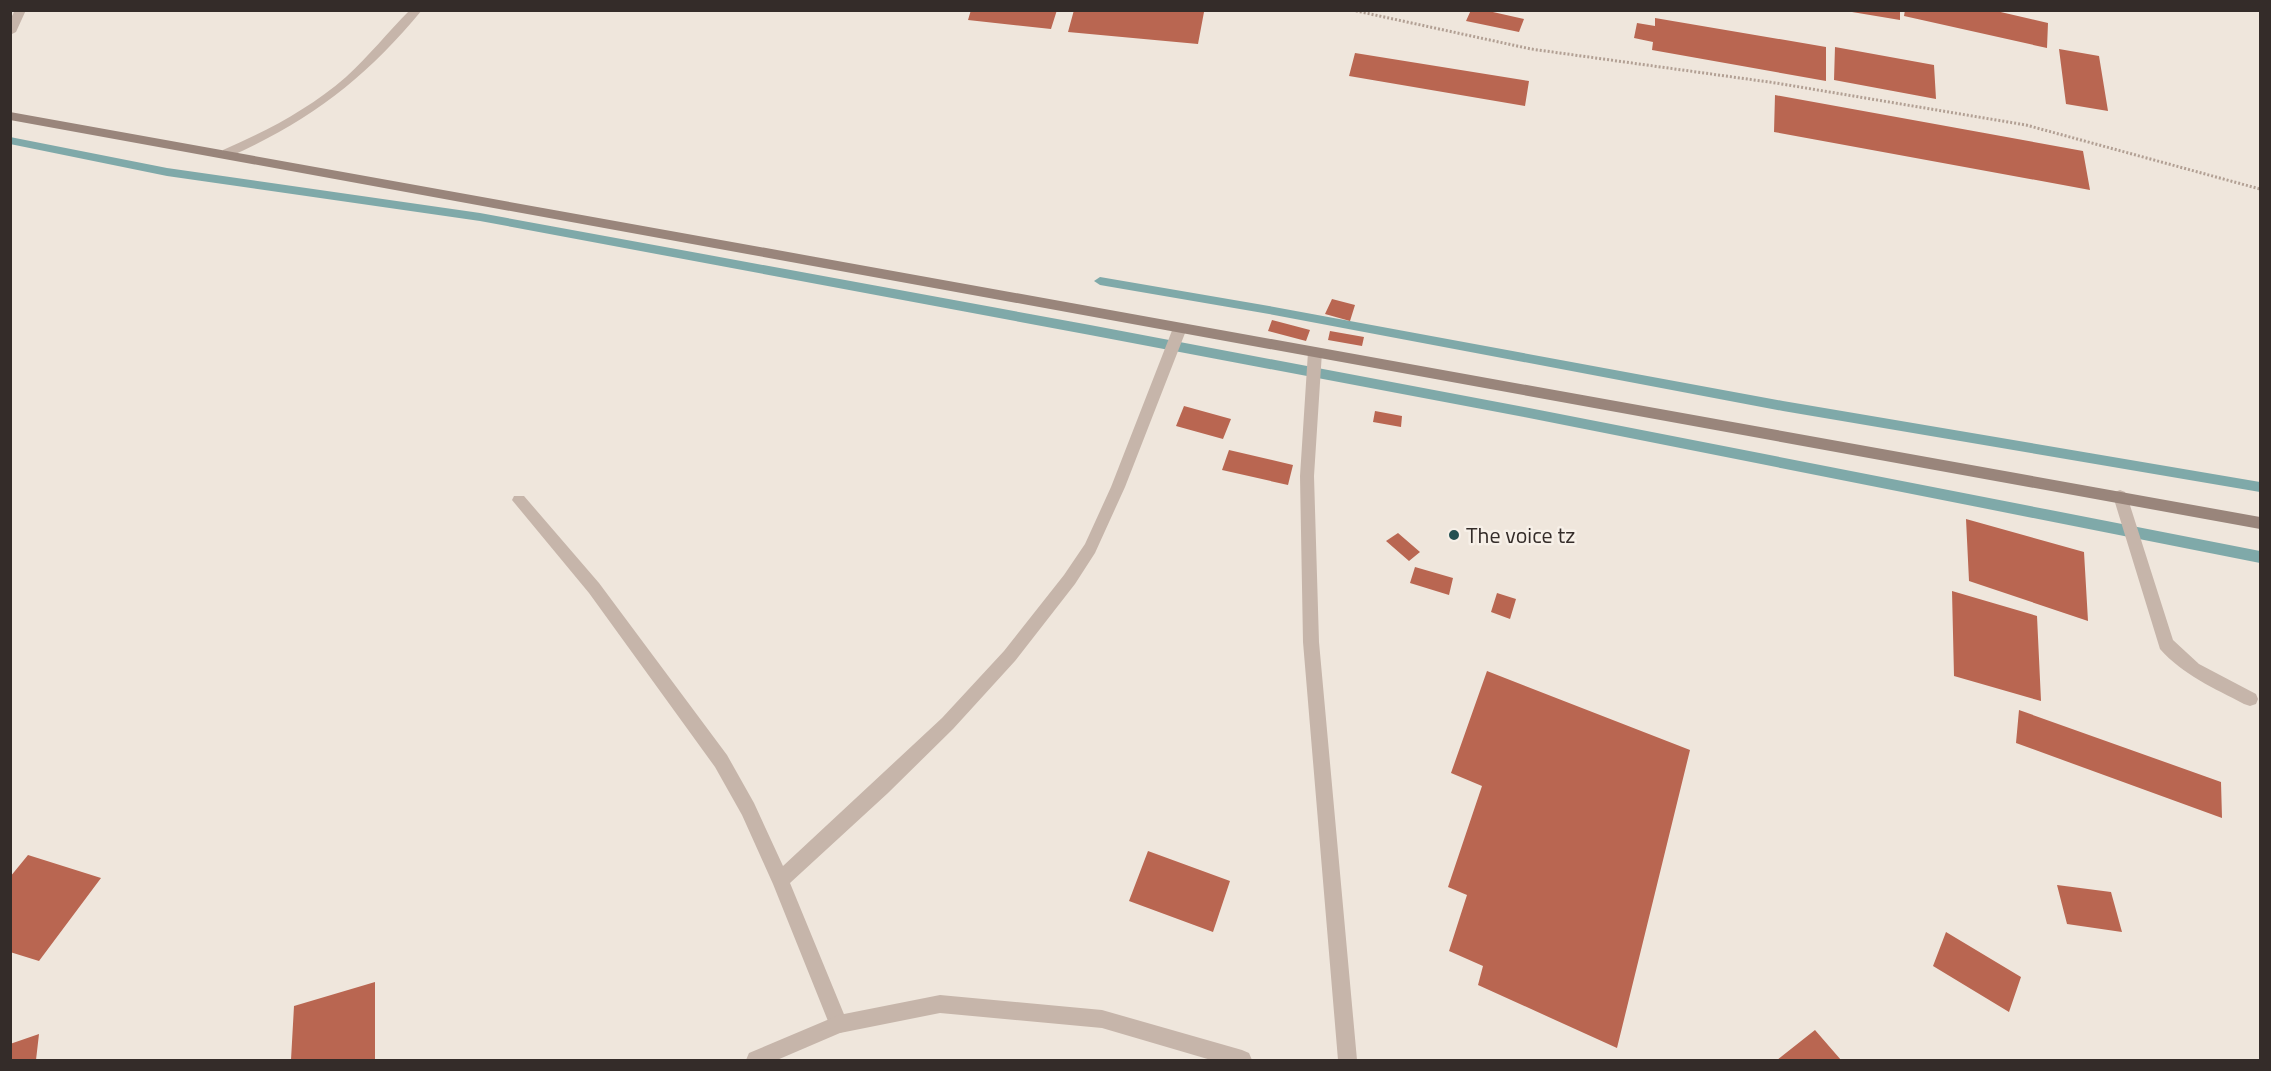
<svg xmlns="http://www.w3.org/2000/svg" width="2271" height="1071" font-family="'Titillium Web',sans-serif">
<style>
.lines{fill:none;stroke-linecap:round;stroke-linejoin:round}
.stream{fill:#7fa9a9;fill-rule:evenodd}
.building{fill:#b96651}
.path{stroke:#b2a094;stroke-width:3;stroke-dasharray:2 2;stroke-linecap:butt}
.lane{fill:#c6b5aa;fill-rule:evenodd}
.street{fill:#c6b5aa;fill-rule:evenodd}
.secondary{fill:#99857b;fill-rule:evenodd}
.poi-dot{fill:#235051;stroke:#f7f0e8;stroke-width:2}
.labels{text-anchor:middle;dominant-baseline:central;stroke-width:5;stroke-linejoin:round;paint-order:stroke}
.poi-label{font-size:22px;fill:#342c29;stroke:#f7f0e8;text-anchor:start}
</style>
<rect width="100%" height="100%" fill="#efe6dc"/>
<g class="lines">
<!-- stream -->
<path class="stream" d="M 10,137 L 167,168 L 480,213 L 1090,325 L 1524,407 L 2260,551 L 2260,563 L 1524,417 L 1090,335 L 480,221 L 167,176 L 10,144 Z
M 1100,277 L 1269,306 L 1783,401 L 2260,482 L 2260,492 L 1783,411 L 1269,314 L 1100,285 L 1094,281 Z"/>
</g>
<!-- building -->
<path class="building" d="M 971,10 L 1057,10 L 1051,29 L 968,20 Z
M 1074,10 L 1183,10 L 1204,12 L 1198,44 L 1068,32 Z
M 1471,10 L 1484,10 L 1524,19 L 1519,32 L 1466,21 Z
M 1853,10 L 1900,10 L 1900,20 L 1852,12 Z
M 1905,10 L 1992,10 L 2048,23 L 2047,48 L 1904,16 Z
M 1655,18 L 1826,47 L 1826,81 L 1652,50 L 1653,42 L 1634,38 L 1637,23 L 1655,26 Z
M 1835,47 L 1934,65 L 1936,99 L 1834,80 Z
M 2059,49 L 2099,56 L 2108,111 L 2066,104 Z
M 1355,53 L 1529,81 L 1525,106 L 1349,76 Z
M 1775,95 L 2083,151 L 2090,190 L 1774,132 Z
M 1332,299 L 1355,305 L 1350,321 L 1325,314 Z
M 1272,320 L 1310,330 L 1306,341 L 1268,331 Z
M 1330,331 L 1364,337 L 1362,346 L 1328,340 Z
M 1184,406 L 1231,419 L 1223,439 L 1176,426 Z
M 1375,411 L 1402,416 L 1401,427 L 1373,422 Z
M 1229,450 L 1293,465 L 1288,485 L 1222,470 Z
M 1966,519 L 2084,552 L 2088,621 L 1969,581 Z
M 1398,533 L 1420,552 L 1409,561 L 1386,541 Z
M 1415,567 L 1453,578 L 1449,595 L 1410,583 Z
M 1952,591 L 2037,616 L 2041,701 L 1954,676 Z
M 1497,593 L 1516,599 L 1510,619 L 1491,612 Z
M 1487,671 L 1690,750 L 1617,1048 L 1478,985 L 1483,966 L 1449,951 L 1467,895 L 1448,887 L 1482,786 L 1451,773 Z
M 2019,710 L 2221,782 L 2222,818 L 2016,743 Z
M 1148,851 L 1230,881 L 1213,932 L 1129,901 Z
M 28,855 L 101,878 L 39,961 L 10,952 L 10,877 Z
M 2057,885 L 2111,892 L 2122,932 L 2067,924 Z
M 1946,932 L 2021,977 L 2009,1012 L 1933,966 Z
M 375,982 L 375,1060 L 291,1060 L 294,1006 Z
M 1815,1030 L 1841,1060 L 1777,1060 Z
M 39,1034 L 36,1060 L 10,1060 L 10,1044 Z"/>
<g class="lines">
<!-- path -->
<path class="path" d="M 1352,10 L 1531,49 L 1776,83 L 2026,125 L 2260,189"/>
<!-- lane -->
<path class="lane" d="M 1180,323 L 1187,328 L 1125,487 L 1095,553 L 1075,584 L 1015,661 L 953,729 L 888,793 L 790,883 L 848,1024 L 846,1031 L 839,1033 L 832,1031 L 773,884 L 742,815 L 715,767 L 589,593 L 512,500 L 514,496 L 524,496 L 599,583 L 727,755 L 754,803 L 783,866 L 942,718 L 1004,651 L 1064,575 L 1085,544 L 1111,487 L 1173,328 Z"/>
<!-- street -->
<path class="street" d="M 15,10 L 26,10 L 16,32 L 10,35 L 10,20 Z
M 410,10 L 422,10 C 366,78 311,120 231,156 L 223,156 L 223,150 C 267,131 309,109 346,77 C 369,56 388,32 410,10 Z
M 1315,347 L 1322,352 L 1314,476 L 1319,642 L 1357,1060 L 1338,1060 L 1303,642 L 1300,476 L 1308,352 Z
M 2120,490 L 2125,492 L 2127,496 L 2173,640 L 2199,664 L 2256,694 L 2258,699 L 2256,704 L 2250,706 L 2244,704 C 2214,688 2183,675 2160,649 L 2113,496 L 2115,492 Z
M 940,995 L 1102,1010 L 1242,1050 L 1249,1053 L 1252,1060 L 1211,1060 L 1102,1028 L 940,1013 L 840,1033 L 777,1060 L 746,1060 L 749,1053 L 839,1015 Z"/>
<!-- secondary -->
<path class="secondary" d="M 10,112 L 2260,517 L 2260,529 L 10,120 Z"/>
</g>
<!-- markers -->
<circle class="poi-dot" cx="1454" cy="535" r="6"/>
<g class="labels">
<!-- poi labels -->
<g class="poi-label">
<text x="1466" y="535">The voice tz</text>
</g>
</g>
<!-- border -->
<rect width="2271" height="1071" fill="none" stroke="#342c29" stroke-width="24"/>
</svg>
